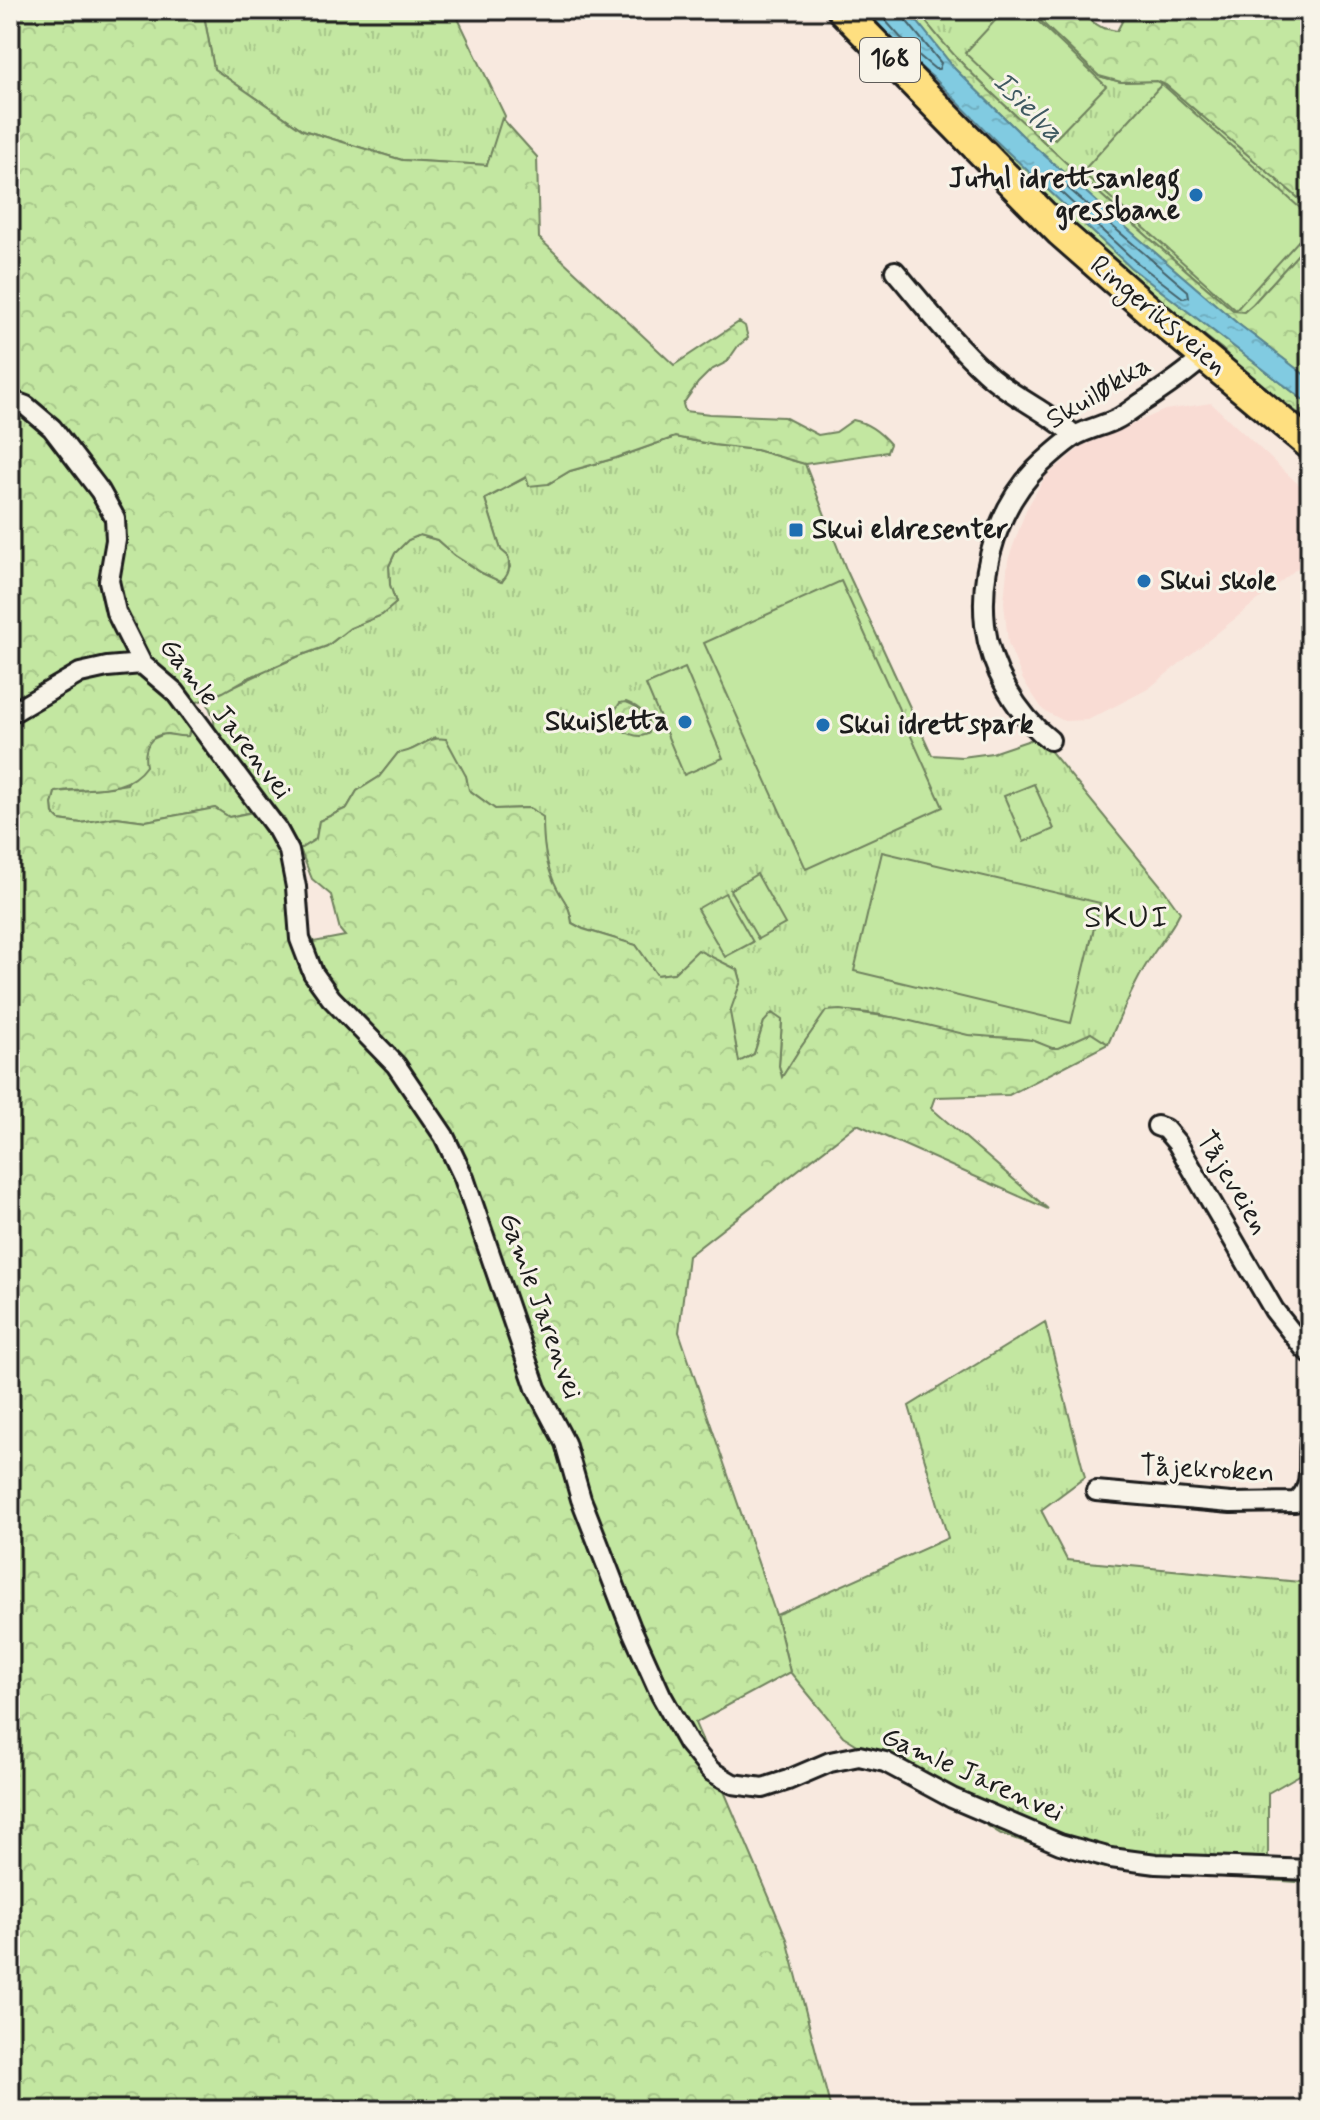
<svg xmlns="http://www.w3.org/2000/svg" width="1320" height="2120" font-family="Mynerve,sans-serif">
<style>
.built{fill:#f9dcd4}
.grass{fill:url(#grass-tufts);stroke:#70825e;stroke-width:2}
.forest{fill:url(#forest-crowns);stroke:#70825e;stroke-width:2}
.pitch{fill:#c3e7a1;stroke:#70825e;stroke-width:2}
.water{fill:url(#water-ripples);stroke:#598592;stroke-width:2}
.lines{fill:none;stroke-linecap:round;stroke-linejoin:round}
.shore{stroke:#44626b;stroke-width:2}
.street-casing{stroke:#1c1c1c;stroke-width:24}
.primary-casing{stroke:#1c1c1c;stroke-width:34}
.street{stroke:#f7f3e8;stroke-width:18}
.primary{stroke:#fedf80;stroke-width:28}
.poi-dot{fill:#1f6fb2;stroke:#f7f3e8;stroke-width:3}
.labels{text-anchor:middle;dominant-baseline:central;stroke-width:6;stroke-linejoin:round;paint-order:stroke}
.shield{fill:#f7f3e8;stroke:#5e5c59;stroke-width:2}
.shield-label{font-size:26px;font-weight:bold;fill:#1c1c1c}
.poi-label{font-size:28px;font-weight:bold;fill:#1c1c1c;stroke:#f7f3e8;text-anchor:start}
.street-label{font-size:28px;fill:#1c1c1c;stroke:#f7f3e8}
.water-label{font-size:30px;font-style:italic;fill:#3f5961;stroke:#f7f3e8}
.quarter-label{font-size:32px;letter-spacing:2px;fill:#1c1c1c;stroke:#f7f3e8}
</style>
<defs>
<pattern id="grass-tufts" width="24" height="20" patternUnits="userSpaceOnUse" patternTransform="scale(2)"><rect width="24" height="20" fill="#c3e7a1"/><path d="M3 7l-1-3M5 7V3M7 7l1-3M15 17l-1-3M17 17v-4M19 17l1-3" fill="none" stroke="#a7c68a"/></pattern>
<pattern id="forest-crowns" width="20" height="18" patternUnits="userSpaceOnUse" patternTransform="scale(2)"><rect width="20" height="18" fill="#c3e7a1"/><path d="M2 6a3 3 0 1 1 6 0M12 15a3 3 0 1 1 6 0" fill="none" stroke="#a7c68a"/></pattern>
<pattern id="water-ripples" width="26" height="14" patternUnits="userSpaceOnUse" patternTransform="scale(2)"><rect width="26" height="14" fill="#81cbe1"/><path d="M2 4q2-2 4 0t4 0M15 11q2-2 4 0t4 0" fill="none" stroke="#6faec0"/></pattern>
</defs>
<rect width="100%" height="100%" fill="#f8e9df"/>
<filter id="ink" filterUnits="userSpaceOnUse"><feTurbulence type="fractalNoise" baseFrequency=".0125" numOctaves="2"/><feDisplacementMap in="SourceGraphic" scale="16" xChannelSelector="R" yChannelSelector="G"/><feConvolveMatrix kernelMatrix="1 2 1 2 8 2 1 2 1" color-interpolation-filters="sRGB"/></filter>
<g filter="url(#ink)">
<!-- built -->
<path class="built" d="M 1211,403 L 1310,495 L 1310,558 L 1148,689 L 1088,720 L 1064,721 L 1043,710 L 1023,680 L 1008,643 L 1004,602 L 1008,560 L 1026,510 L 1045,477 L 1082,446 L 1165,410 Z"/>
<!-- grass -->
<path class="grass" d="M 203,10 L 454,10 L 505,116 L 487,165 L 402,160 L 303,130 L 214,69 Z
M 917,10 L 1029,10 L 1099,76 L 1121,82 L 1157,81 L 1166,85 L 1310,208 L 1310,241 L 1253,304 L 1244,312 L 1234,311 C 1163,251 1094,190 1027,126 C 987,89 949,54 917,10 Z
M 675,437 L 714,445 L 756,450 L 805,464 L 846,569 L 932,755 L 962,757 L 992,753 L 1039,737 L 1162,887 L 1180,912 C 1171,931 1157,946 1146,965 C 1131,990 1120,1017 1108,1044 C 1087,1027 1068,1052 1050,1048 C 1044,1046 1039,1042 1033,1041 C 1012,1035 987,1039 966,1035 C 920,1026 874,1008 827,1011 L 799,1050 L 782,1078 L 779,1066 L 782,1021 L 764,1022 L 754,1054 L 739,1063 L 729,1011 L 741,981 L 738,970 L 698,951 L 674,973 L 657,975 L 636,945 L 583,929 L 572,923 C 569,904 565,903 556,888 C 545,866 543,841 542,817 L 529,808 L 495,809 L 468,789 L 466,776 L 435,737 L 406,753 L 398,753 L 379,777 L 357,791 L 347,808 L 319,821 L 316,839 L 300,849 L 284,818 L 269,803 L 257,796 L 215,741 L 214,719 L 206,699 L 299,656 L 327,646 L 350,628 L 382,615 L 396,603 L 390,585 L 389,566 L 395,553 L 408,540 L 420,535 L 437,540 L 454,555 L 482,573 L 502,582 L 510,567 L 508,556 L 501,550 L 485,499 L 527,477 L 548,484 L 570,471 L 616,458 Z
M 190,729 L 253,812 L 229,817 L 215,808 L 146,821 L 116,817 L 81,823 L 59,820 L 53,814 L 52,804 L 55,792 L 101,788 L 127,784 L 150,740 L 164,734 L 188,736 Z
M 1045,1322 L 1085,1477 L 1041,1510 L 1067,1560 L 1310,1583 L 1310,1769 L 1268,1793 L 1268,1858 L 1310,1876 L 1310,1883 L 1104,1868 L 1001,1834 L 843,1736 L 790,1672 L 776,1615 L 948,1538 L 909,1406 Z"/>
<!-- forest -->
<path class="forest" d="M 10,10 L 203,10 L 214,69 L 303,130 L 402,160 L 487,165 L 502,118 L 537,157 L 539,238 L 674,365 L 739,322 L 745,326 L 748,338 L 738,346 L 727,362 L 711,370 L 698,383 L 683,404 L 685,411 L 710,414 L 784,417 L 818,435 L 836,432 L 853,420 C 868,423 880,432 890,444 L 887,452 L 805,464 L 756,450 L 714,445 L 675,437 L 616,458 L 570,471 L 548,484 L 529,486 L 526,477 L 485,499 L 501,550 L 508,556 C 510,568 510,574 501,582 L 482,573 L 454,555 L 437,540 L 420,535 L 408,540 L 395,553 L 389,566 L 390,585 L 396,603 L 382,615 L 350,628 L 327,646 L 299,656 L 248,678 L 223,692 L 177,710 L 190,729 L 188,736 C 181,737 175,735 168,734 C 149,733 143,750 146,766 C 124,797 87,785 55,792 L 52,804 L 53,814 L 59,820 L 81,823 L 116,817 L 146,821 L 215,808 L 229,817 L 253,812 L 268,832 L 283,860 L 287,879 L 288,899 L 314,942 L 345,936 L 340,930 L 331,895 L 312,879 L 300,849 L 316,839 L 319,821 L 347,808 L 357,791 L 379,777 L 398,753 C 416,753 427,735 446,739 L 466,776 L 469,790 L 495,809 L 529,808 L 543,817 C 543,841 545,866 557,888 C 565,903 569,904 572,923 L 583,929 L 636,945 L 657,975 L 674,973 L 698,950 L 738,970 L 741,981 L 730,1012 L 739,1062 L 754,1054 L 764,1022 L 772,1013 L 782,1020 L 779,1066 L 782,1077 L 799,1050 L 826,1011 L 840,1010 L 898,1018 L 968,1035 L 1032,1040 L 1052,1048 L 1058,1048 L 1091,1033 L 1108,1044 L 1009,1095 L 935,1097 L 931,1108 L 1048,1209 L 857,1124 L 688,1256 L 679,1332 L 776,1615 L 790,1672 L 695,1723 L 787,1939 L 831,2110 L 10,2110 Z
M 908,10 L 917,10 C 949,54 987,89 1027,126 C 1094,190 1163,251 1234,311 L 1244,312 L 1253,304 L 1310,241 L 1310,305 L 1303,315 L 1310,326 L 1310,379 L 1237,323 L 1115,218 L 1026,139 L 955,69 Z
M 1029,10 L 1082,10 L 1084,17 L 1103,28 L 1117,31 L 1128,10 L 1310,10 L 1310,208 L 1166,85 L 1157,81 L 1121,82 L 1099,76 Z
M 993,138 L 1130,267 L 1310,405 L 1310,419 L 1302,416 L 1244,372 L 1222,349 L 1204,335 L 1175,318 L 1130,282 L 1005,159 Z
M 626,702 C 640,707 651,717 649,733 C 638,741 623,731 613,724 L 613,713 L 620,703 Z"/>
<!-- pitch -->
<path class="pitch" d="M 1005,10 L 1026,10 L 1106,86 L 1055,139 L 965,53 Z
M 1162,84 L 1310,217 L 1310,228 L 1236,310 L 1082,172 Z
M 841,581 L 943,807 L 806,869 L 704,643 Z
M 685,668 L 723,758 L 684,775 L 646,685 Z
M 1034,784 L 1054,829 L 1024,842 L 1004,796 Z
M 882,852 L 1100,903 L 1071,1023 L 854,971 Z
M 757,874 L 785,924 L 758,939 L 730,890 Z
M 725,893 L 753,942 L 725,957 L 697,909 Z"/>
<!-- water -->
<path class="water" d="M 866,10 L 908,10 L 955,69 L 1026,139 L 1115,218 L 1237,323 L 1310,379 L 1310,405 L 1130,267 L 993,138 L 935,79 L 905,54 Z"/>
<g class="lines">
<!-- shore -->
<path class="shore" d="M 876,10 L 910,48 L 935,69 L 939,69 L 941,63 L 904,18 L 902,10
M 1055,177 L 1188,291 L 1189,297 L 1183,298 L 1135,261 L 1052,184 L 1051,179 Z"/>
<defs>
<path id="street" d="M 895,271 C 924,305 952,342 985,372 C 1012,397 1048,411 1075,436
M 10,400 L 26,406 L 52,428 L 100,491 L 115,518 L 116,540 L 109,581 L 116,612 L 142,664 L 175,692 L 277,829 L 289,851 L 296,887 L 300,939 L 313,973 L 331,998 L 396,1065 L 444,1136 L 464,1178 L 536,1388 L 565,1443 L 581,1499 L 631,1628 L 661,1695 L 688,1743 L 711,1771 L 733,1784 L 763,1788 L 788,1780 L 830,1762 L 859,1756 L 885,1762 L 952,1798 L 1060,1844 L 1111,1858 L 1156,1864 L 1310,1870
M 10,712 L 17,710 L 80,673 L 107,667 L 142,664
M 1050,740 C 1017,715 990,668 985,625 C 979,568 999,503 1042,463 C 1052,454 1064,443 1075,436 C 1087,429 1102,426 1115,420 C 1124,416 1132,409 1141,403 C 1163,389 1185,374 1205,356
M 1157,1126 L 1165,1129 L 1177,1143 L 1274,1310 L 1304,1348 L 1310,1353
M 1096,1491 L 1231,1503 L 1295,1502 C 1315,1490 1307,1461 1310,1441"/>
<path id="primary" d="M 842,10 L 1060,232 L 1158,318 L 1310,445"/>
</defs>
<!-- street casing -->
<use href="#street" class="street-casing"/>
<!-- primary casing -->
<use href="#primary" class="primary-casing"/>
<!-- street -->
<use href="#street" class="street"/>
<!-- primary -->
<use href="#primary" class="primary"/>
</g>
</g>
<!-- markers -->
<g class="poi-dot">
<circle cx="1196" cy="195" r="8"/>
<rect x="788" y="522" width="16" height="16" rx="4"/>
<circle cx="1144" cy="581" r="8"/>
<circle cx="685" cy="722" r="8"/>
<circle cx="823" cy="725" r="8"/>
</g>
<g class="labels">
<!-- shield labels -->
<rect class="shield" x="860" y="38" width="60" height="44" rx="6"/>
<g class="shield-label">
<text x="890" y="60">168</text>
</g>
<!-- poi labels -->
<g class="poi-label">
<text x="1180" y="179" text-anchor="end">Jutul idrettsanlegg<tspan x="1180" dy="32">gressbane</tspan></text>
<text x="812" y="530">Skui eldresenter</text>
<text x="1160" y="581">Skui skole</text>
<text x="669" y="722" text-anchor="end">Skuisletta</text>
<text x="839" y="725">Skui idrettspark</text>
</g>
<!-- street labels -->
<g class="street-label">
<text transform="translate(1158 316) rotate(40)">Ringeriksveien</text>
<text transform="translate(1099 393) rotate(-31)">Skuiløkka</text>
<text transform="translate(225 719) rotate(52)">Gamle Jarenvei</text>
<text transform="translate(1232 1183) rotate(59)">Tåjeveien</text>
<text transform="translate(540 1306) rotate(70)">Gamle Jarenvei</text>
<text transform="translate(1207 1470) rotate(3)">Tåjekroken</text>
<text transform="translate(972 1775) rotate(24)">Gamle Jarenvei</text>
</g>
<!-- water labels -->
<g class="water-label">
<text transform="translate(1028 107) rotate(45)">Isielva</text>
</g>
<!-- quarter labels -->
<g class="quarter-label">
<text x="1127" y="918">SKUI</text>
</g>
</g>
<!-- margin -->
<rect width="1320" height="2120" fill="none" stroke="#f7f3e8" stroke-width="40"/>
<rect x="20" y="20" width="1280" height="2080" fill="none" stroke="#1c1c1c" stroke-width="3" filter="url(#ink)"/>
</svg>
